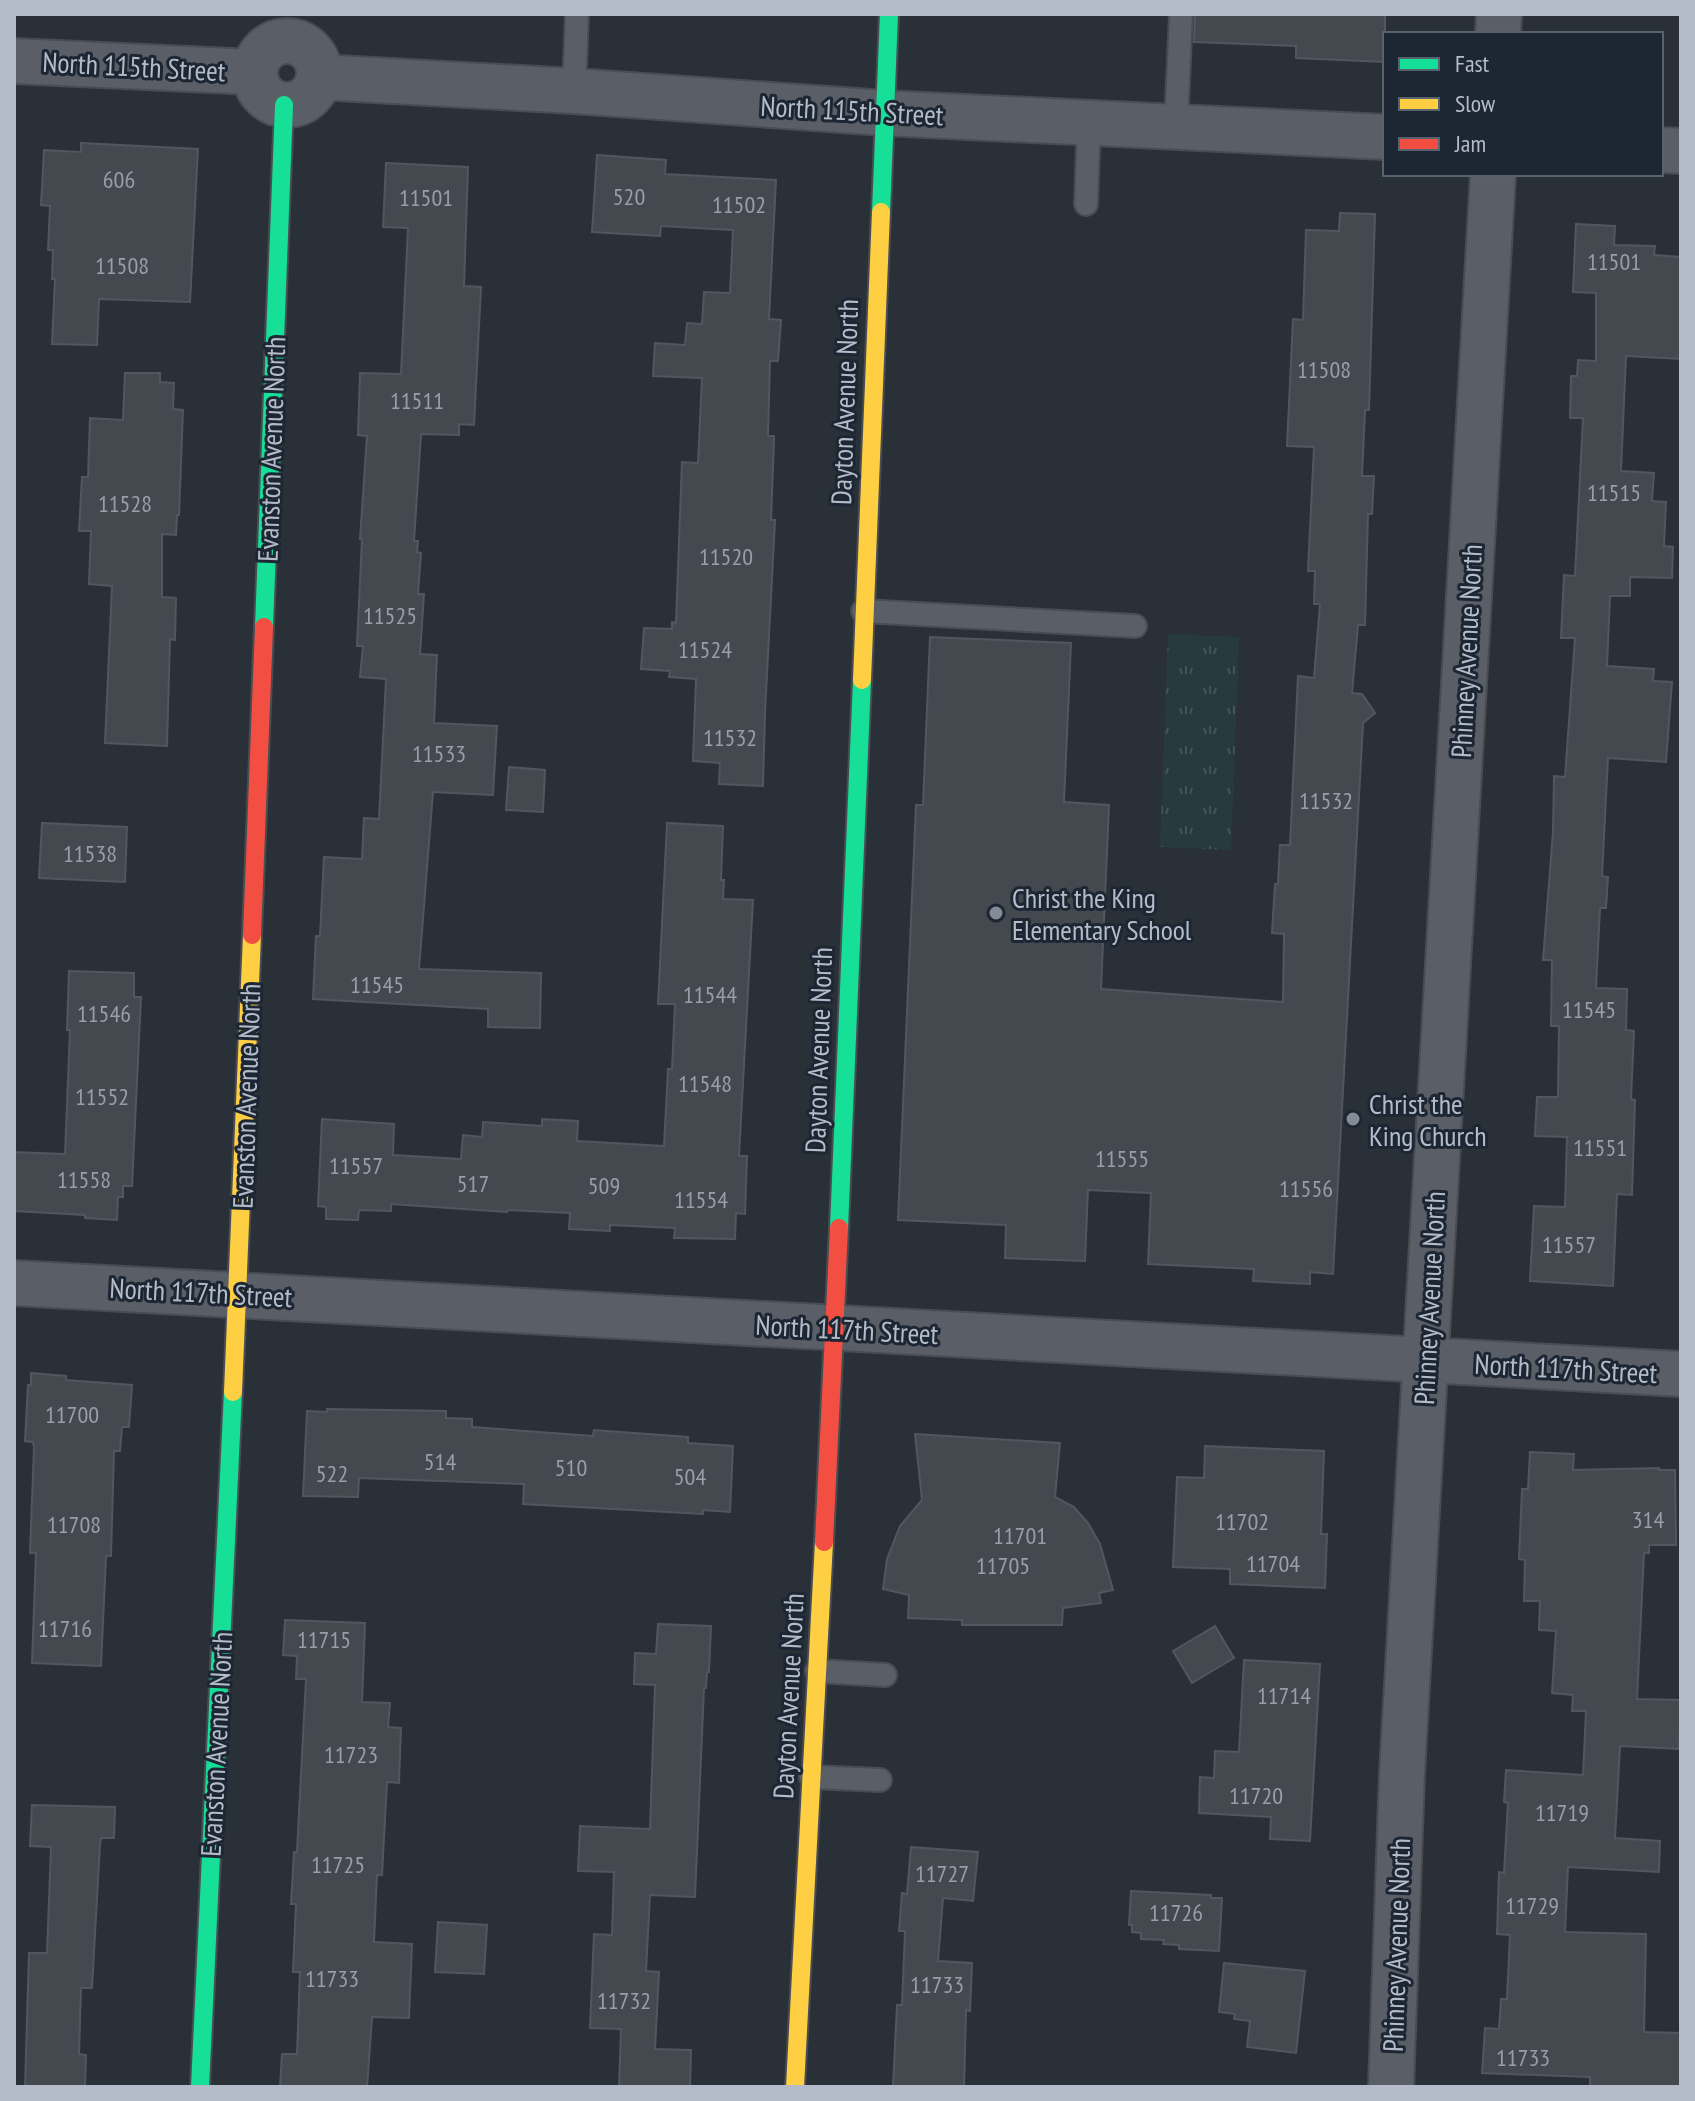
<svg xmlns="http://www.w3.org/2000/svg" width="1695" height="2101" font-family="'PT Sans Narrow',sans-serif">
<style>
.grass{fill:url(#grass-tufts)}
.building{fill:#444950;stroke:#52575f;stroke-width:2}
.lines{fill:none;stroke-linecap:round;stroke-linejoin:round}
.lane-casing{stroke:#484c53;stroke-width:26}
.street-casing{stroke:#484c53;stroke-width:48}
.fast-casing{stroke:#484c53;stroke-width:22}
.slow-casing{stroke:#484c53;stroke-width:22}
.jam-casing{stroke:#484c53;stroke-width:22}
.lane{stroke:#5a5e66;stroke-width:22}
.street{stroke:#5a5e66;stroke-width:44}
.fast{stroke:#16e098;stroke-width:18}
.slow{stroke:#ffcf43;stroke-width:18}
.jam{stroke:#f24e42;stroke-width:18}
.poi-dot{fill:#848b96;stroke:#1d2633;stroke-width:3}
.labels{text-anchor:middle;dominant-baseline:central;stroke-width:6;stroke-linejoin:round;paint-order:stroke}
.number-label{font-size:24px;fill:#989fab}
.street-label{font-size:28px;fill:#b4bcc9;stroke:#1d2633}
.poi-label{font-size:28px;fill:#b4bcc9;stroke:#1d2633;text-anchor:start}
</style>
<defs>
<pattern id="grass-tufts" width="24" height="20" patternUnits="userSpaceOnUse" patternTransform="scale(2)"><rect width="24" height="20" fill="#273a3e"/><path d="M3 7l-1-3M5 7V3M7 7l1-3M15 17l-1-3M17 17v-4M19 17l1-3" fill="none" stroke="#445559"/></pattern>
</defs>
<rect width="100%" height="100%" fill="#2a3038"/>
<!-- grass -->
<path class="grass" d="M 1168,634 L 1239,637 L 1231,850 L 1160,847 Z"/>
<!-- building -->
<path class="building" d="M 1195,14 L 1385,14 L 1385,62 L 1296,58 L 1296,46 L 1194,42 Z
M 81,143 L 198,149 L 190,302 L 99,299 L 97,345 L 52,344 L 55,279 L 52,279 L 53,250 L 48,250 L 50,206 L 41,205 L 44,150 L 81,152 Z
M 597,155 L 666,160 L 665,174 L 776,180 L 769,319 L 781,320 L 778,361 L 770,361 L 768,436 L 774,436 L 774,440 L 771,520 L 775,520 L 765,713 L 763,786 L 719,784 L 720,763 L 693,761 L 696,679 L 669,677 L 670,671 L 641,669 L 644,628 L 672,629 L 672,622 L 676,623 L 682,462 L 698,463 L 702,378 L 653,376 L 655,343 L 685,345 L 687,323 L 702,324 L 704,292 L 730,293 L 733,230 L 661,226 L 660,236 L 592,232 Z
M 386,163 L 468,167 L 464,286 L 481,287 L 474,425 L 459,424 L 459,435 L 421,434 L 414,541 L 418,541 L 417,552 L 421,553 L 418,594 L 424,594 L 420,654 L 437,655 L 434,723 L 497,726 L 493,795 L 433,792 L 419,969 L 541,973 L 540,1028 L 488,1027 L 488,1009 L 313,999 L 316,936 L 320,936 L 324,857 L 362,859 L 364,818 L 379,819 L 386,679 L 360,677 L 363,646 L 357,646 L 362,539 L 360,539 L 367,436 L 358,435 L 360,373 L 401,374 L 408,228 L 383,227 Z
M 1340,213 L 1375,214 L 1369,410 L 1365,410 L 1362,476 L 1374,476 L 1372,514 L 1368,514 L 1365,625 L 1358,625 L 1352,693 L 1362,694 L 1375,713 L 1363,723 L 1333,1274 L 1310,1272 L 1310,1284 L 1253,1281 L 1254,1269 L 1148,1264 L 1151,1193 L 1088,1190 L 1085,1261 L 1005,1258 L 1006,1225 L 898,1220 L 916,805 L 923,805 L 930,637 L 1071,643 L 1064,802 L 1109,805 L 1101,989 L 1283,1002 L 1284,934 L 1272,933 L 1275,884 L 1278,884 L 1280,845 L 1290,845 L 1298,676 L 1314,678 L 1320,604 L 1314,604 L 1315,571 L 1308,571 L 1314,447 L 1287,446 L 1293,319 L 1303,320 L 1306,230 L 1339,231 Z
M 1576,224 L 1615,226 L 1614,245 L 1655,246 L 1654,255 L 1681,257 L 1681,359 L 1626,356 L 1621,471 L 1654,473 L 1652,501 L 1666,502 L 1664,546 L 1673,547 L 1672,578 L 1630,577 L 1630,596 L 1610,596 L 1607,666 L 1654,669 L 1653,681 L 1672,682 L 1666,762 L 1608,758 L 1602,876 L 1608,877 L 1606,908 L 1600,908 L 1596,988 L 1627,989 L 1626,1030 L 1634,1031 L 1631,1099 L 1635,1100 L 1632,1195 L 1617,1194 L 1613,1286 L 1530,1281 L 1534,1206 L 1565,1207 L 1567,1137 L 1535,1136 L 1537,1097 L 1558,1097 L 1559,1026 L 1551,1026 L 1552,960 L 1543,960 L 1553,832 L 1554,776 L 1565,777 L 1575,638 L 1561,638 L 1564,575 L 1575,576 L 1583,418 L 1570,418 L 1571,376 L 1577,376 L 1578,360 L 1596,361 L 1596,293 L 1573,292 Z
M 125,373 L 160,373 L 160,382 L 174,383 L 173,409 L 183,410 L 179,515 L 177,515 L 176,535 L 162,534 L 162,597 L 176,598 L 175,640 L 170,639 L 167,746 L 105,743 L 112,586 L 89,584 L 91,531 L 79,531 L 82,477 L 88,477 L 90,418 L 123,420 Z
M 509,767 L 545,770 L 543,812 L 506,810 Z
M 42,823 L 127,827 L 125,882 L 39,878 Z
M 667,823 L 723,826 L 721,880 L 724,880 L 723,899 L 753,900 L 739,1156 L 747,1156 L 745,1214 L 736,1213 L 735,1239 L 674,1238 L 675,1228 L 610,1225 L 610,1231 L 569,1229 L 570,1213 L 508,1210 L 507,1212 L 391,1204 L 391,1211 L 359,1210 L 358,1220 L 326,1219 L 326,1207 L 318,1206 L 322,1119 L 394,1124 L 393,1155 L 461,1159 L 463,1135 L 482,1137 L 483,1122 L 542,1126 L 542,1119 L 578,1121 L 577,1141 L 664,1146 L 668,1069 L 672,1069 L 675,1004 L 658,1004 Z
M 69,971 L 134,973 L 134,997 L 141,997 L 132,1186 L 123,1186 L 123,1197 L 118,1197 L 117,1220 L 85,1218 L 85,1215 L 14,1211 L 14,1152 L 65,1154 L 70,1030 L 67,1030 Z
M 31,1373 L 66,1376 L 66,1380 L 132,1385 L 129,1427 L 122,1427 L 120,1451 L 114,1451 L 111,1556 L 106,1556 L 101,1666 L 32,1663 L 36,1553 L 30,1553 L 34,1447 L 33,1442 L 25,1441 L 28,1385 L 31,1385 Z
M 327,1409 L 446,1411 L 446,1418 L 472,1419 L 472,1427 L 593,1436 L 594,1430 L 688,1437 L 688,1443 L 733,1446 L 730,1512 L 703,1510 L 703,1514 L 523,1504 L 524,1484 L 359,1478 L 358,1497 L 303,1496 L 307,1411 L 327,1412 Z
M 915,1434 L 1060,1443 L 1055,1497 L 1074,1507 L 1088,1523 L 1100,1544 L 1113,1590 L 1099,1593 L 1101,1603 L 1063,1608 L 1062,1625 L 962,1625 L 962,1620 L 908,1618 L 909,1595 L 883,1589 L 887,1559 L 900,1526 L 922,1500 Z
M 1205,1446 L 1324,1451 L 1321,1534 L 1327,1534 L 1325,1588 L 1230,1584 L 1230,1569 L 1173,1567 L 1177,1477 L 1204,1478 Z
M 1530,1452 L 1574,1454 L 1573,1470 L 1659,1468 L 1659,1470 L 1675,1470 L 1676,1545 L 1649,1545 L 1649,1553 L 1644,1553 L 1637,1699 L 1681,1700 L 1679,1749 L 1620,1746 L 1615,1838 L 1660,1841 L 1659,1872 L 1568,1867 L 1565,1932 L 1646,1934 L 1644,2032 L 1681,2033 L 1681,2087 L 1590,2086 L 1590,2077 L 1482,2073 L 1485,2028 L 1499,2029 L 1501,1999 L 1507,1999 L 1510,1935 L 1497,1934 L 1499,1872 L 1504,1873 L 1508,1803 L 1504,1802 L 1506,1770 L 1583,1775 L 1586,1711 L 1572,1711 L 1573,1695 L 1552,1693 L 1556,1631 L 1539,1630 L 1540,1601 L 1524,1601 L 1525,1560 L 1519,1559 L 1522,1489 L 1528,1489 Z
M 285,1620 L 365,1623 L 362,1702 L 390,1703 L 388,1727 L 401,1728 L 399,1783 L 387,1782 L 382,1875 L 377,1875 L 374,1942 L 412,1944 L 409,2018 L 372,2017 L 367,2087 L 280,2087 L 282,2054 L 297,2054 L 300,1972 L 293,1972 L 296,1904 L 291,1904 L 294,1852 L 297,1852 L 306,1679 L 296,1679 L 297,1656 L 283,1655 Z
M 658,1624 L 711,1626 L 709,1672 L 707,1672 L 706,1688 L 704,1688 L 695,1897 L 650,1895 L 646,1971 L 659,1972 L 655,2049 L 691,2050 L 690,2087 L 619,2087 L 621,2029 L 590,2028 L 594,1934 L 612,1935 L 614,1872 L 578,1871 L 580,1826 L 650,1829 L 655,1685 L 634,1684 L 635,1653 L 656,1654 Z
M 1215,1626 L 1234,1658 L 1192,1683 L 1173,1651 Z
M 1244,1660 L 1320,1664 L 1310,1841 L 1270,1839 L 1271,1817 L 1199,1813 L 1200,1777 L 1214,1778 L 1215,1751 L 1239,1752 Z
M 32,1805 L 115,1807 L 114,1838 L 101,1838 L 100,1844 L 92,1988 L 81,1988 L 79,2054 L 86,2055 L 85,2087 L 25,2087 L 29,1953 L 47,1953 L 51,1847 L 30,1846 Z
M 911,1847 L 978,1852 L 973,1901 L 943,1898 L 938,1961 L 972,1963 L 970,2011 L 966,2010 L 964,2087 L 893,2087 L 897,2005 L 902,2005 L 905,1931 L 899,1931 L 902,1893 L 907,1894 Z
M 1131,1891 L 1211,1895 L 1211,1898 L 1222,1898 L 1219,1951 L 1179,1949 L 1179,1945 L 1163,1944 L 1164,1940 L 1141,1939 L 1141,1933 L 1132,1932 L 1132,1925 L 1129,1925 Z
M 438,1922 L 487,1925 L 484,1974 L 435,1972 Z
M 1224,1963 L 1305,1971 L 1296,2053 L 1247,2047 L 1250,2021 L 1234,2019 L 1235,2014 L 1219,2012 Z"/>
<g class="lines">
<defs>
<path id="lane" d="M 574,91 L 577,14
M 1176,126 L 1181,14
M 1086,204 L 1089,122
M 863,611 L 1135,626
M 817,1671 L 885,1675
M 811,1777 L 880,1780"/>
<path id="street" d="M 1498,34 L 1499,14
M255 73a32 32 0 1 1 64 0a32 32 0 1 1-64 0Z
M 14,61 L 254,72
M 319,77 L 574,91 L 884,113 L 1385,137
M 1661,150 L 1681,151
M 14,1283 L 1681,1374
M 1391,2087 L 1402,1773 L 1493,174"/>
<path id="fast" d="M 881,212 L 889,14
M 264,627 L 284,105
M 839,1228 L 862,680
M 200,2087 L 233,1392"/>
<path id="slow" d="M 862,680 L 881,212
M 233,1392 L 252,935
M 795,2087 L 824,1542"/>
<path id="jam" d="M 252,935 L 264,627
M 824,1542 L 839,1228"/>
</defs>
<!-- lane casing -->
<use href="#lane" class="lane-casing"/>
<!-- street casing -->
<use href="#street" class="street-casing"/>
<!-- fast casing -->
<use href="#fast" class="fast-casing"/>
<!-- slow casing -->
<use href="#slow" class="slow-casing"/>
<!-- jam casing -->
<use href="#jam" class="jam-casing"/>
<!-- lane -->
<use href="#lane" class="lane"/>
<!-- street -->
<use href="#street" class="street"/>
<!-- fast -->
<use href="#fast" class="fast"/>
<!-- slow -->
<use href="#slow" class="slow"/>
<!-- jam -->
<use href="#jam" class="jam"/>
</g>
<!-- markers -->
<g class="poi-dot">
<circle cx="996" cy="913" r="8"/>
<circle cx="1353" cy="1119" r="8"/>
</g>
<g class="labels">
<!-- number labels -->
<g class="number-label">
<text x="119" y="179">606</text>
<text x="629" y="196">520</text>
<text x="426" y="197">11501</text>
<text x="739" y="204">11502</text>
<text x="1614" y="261">11501</text>
<text x="122" y="265">11508</text>
<text x="1324" y="369">11508</text>
<text x="417" y="400">11511</text>
<text x="1614" y="492">11515</text>
<text x="125" y="503">11528</text>
<text x="726" y="556">11520</text>
<text x="390" y="615">11525</text>
<text x="705" y="649">11524</text>
<text x="730" y="737">11532</text>
<text x="439" y="753">11533</text>
<text x="1326" y="800">11532</text>
<text x="90" y="853">11538</text>
<text x="377" y="984">11545</text>
<text x="710" y="994">11544</text>
<text x="1589" y="1009">11545</text>
<text x="104" y="1013">11546</text>
<text x="705" y="1083">11548</text>
<text x="102" y="1096">11552</text>
<text x="1600" y="1147">11551</text>
<text x="1122" y="1158">11555</text>
<text x="356" y="1165">11557</text>
<text x="84" y="1179">11558</text>
<text x="473" y="1183">517</text>
<text x="604" y="1185">509</text>
<text x="1306" y="1188">11556</text>
<text x="701" y="1199">11554</text>
<text x="1569" y="1244">11557</text>
<text x="72" y="1414">11700</text>
<text x="440" y="1461">514</text>
<text x="571" y="1467">510</text>
<text x="332" y="1473">522</text>
<text x="690" y="1476">504</text>
<text x="1648" y="1519">314</text>
<text x="1242" y="1521">11702</text>
<text x="74" y="1524">11708</text>
<text x="1020" y="1535">11701</text>
<text x="1273" y="1563">11704</text>
<text x="1003" y="1565">11705</text>
<text x="65" y="1628">11716</text>
<text x="324" y="1639">11715</text>
<text x="1284" y="1695">11714</text>
<text x="351" y="1754">11723</text>
<text x="1256" y="1795">11720</text>
<text x="1562" y="1812">11719</text>
<text x="338" y="1864">11725</text>
<text x="942" y="1873">11727</text>
<text x="1532" y="1905">11729</text>
<text x="1176" y="1912">11726</text>
<text x="332" y="1978">11733</text>
<text x="937" y="1984">11733</text>
<text x="624" y="2000">11732</text>
<text x="1523" y="2057">11733</text>
</g>
<!-- street labels -->
<g class="street-label">
<text transform="translate(134 66) rotate(3)">North 115th Street</text>
<text transform="translate(852 110) rotate(3)">North 115th Street</text>
<text transform="translate(844 402) rotate(-88)">Dayton Avenue North</text>
<text transform="translate(271 449) rotate(-88)">Evanston Avenue North</text>
<text transform="translate(1466 651) rotate(-87)">Phinney Avenue North</text>
<text transform="translate(818 1050) rotate(-88)">Dayton Avenue North</text>
<text transform="translate(246 1096) rotate(-88)">Evanston Avenue North</text>
<text transform="translate(201 1292) rotate(3)">North 117th Street</text>
<text transform="translate(1429 1298) rotate(-87)">Phinney Avenue North</text>
<text transform="translate(847 1329) rotate(3)">North 117th Street</text>
<text transform="translate(1566 1368) rotate(3)">North 117th Street</text>
<text transform="translate(788 1696) rotate(-87)">Dayton Avenue North</text>
<text transform="translate(216 1744) rotate(-87)">Evanston Avenue North</text>
<text transform="translate(1396 1945) rotate(-88)">Phinney Avenue North</text>
</g>
<!-- poi labels -->
<g class="poi-label">
<text x="1012" y="897">Christ the King<tspan x="1012" dy="32">Elementary School</tspan></text>
<text x="1369" y="1103">Christ the<tspan x="1369" dy="32">King Church</tspan></text>
</g>
</g>
<!-- border -->
<rect width="1695" height="2101" fill="none" stroke="#b4bcc9" stroke-width="32"/>
<!-- legend -->
<rect x="1383" y="32" width="280" height="144" fill="#1d2633" stroke="#59626f" stroke-width="2"/>
<rect x="1399" y="58" width="40" height="12" fill="#16e098" stroke="#59626f" stroke-width="2"/>
<text x="1455" y="72" font-size="24" fill="#b4bcc9">Fast</text>
<rect x="1399" y="98" width="40" height="12" fill="#ffcf43" stroke="#59626f" stroke-width="2"/>
<text x="1455" y="112" font-size="24" fill="#b4bcc9">Slow</text>
<rect x="1399" y="138" width="40" height="12" fill="#f24e42" stroke="#59626f" stroke-width="2"/>
<text x="1455" y="152" font-size="24" fill="#b4bcc9">Jam</text>
</svg>
